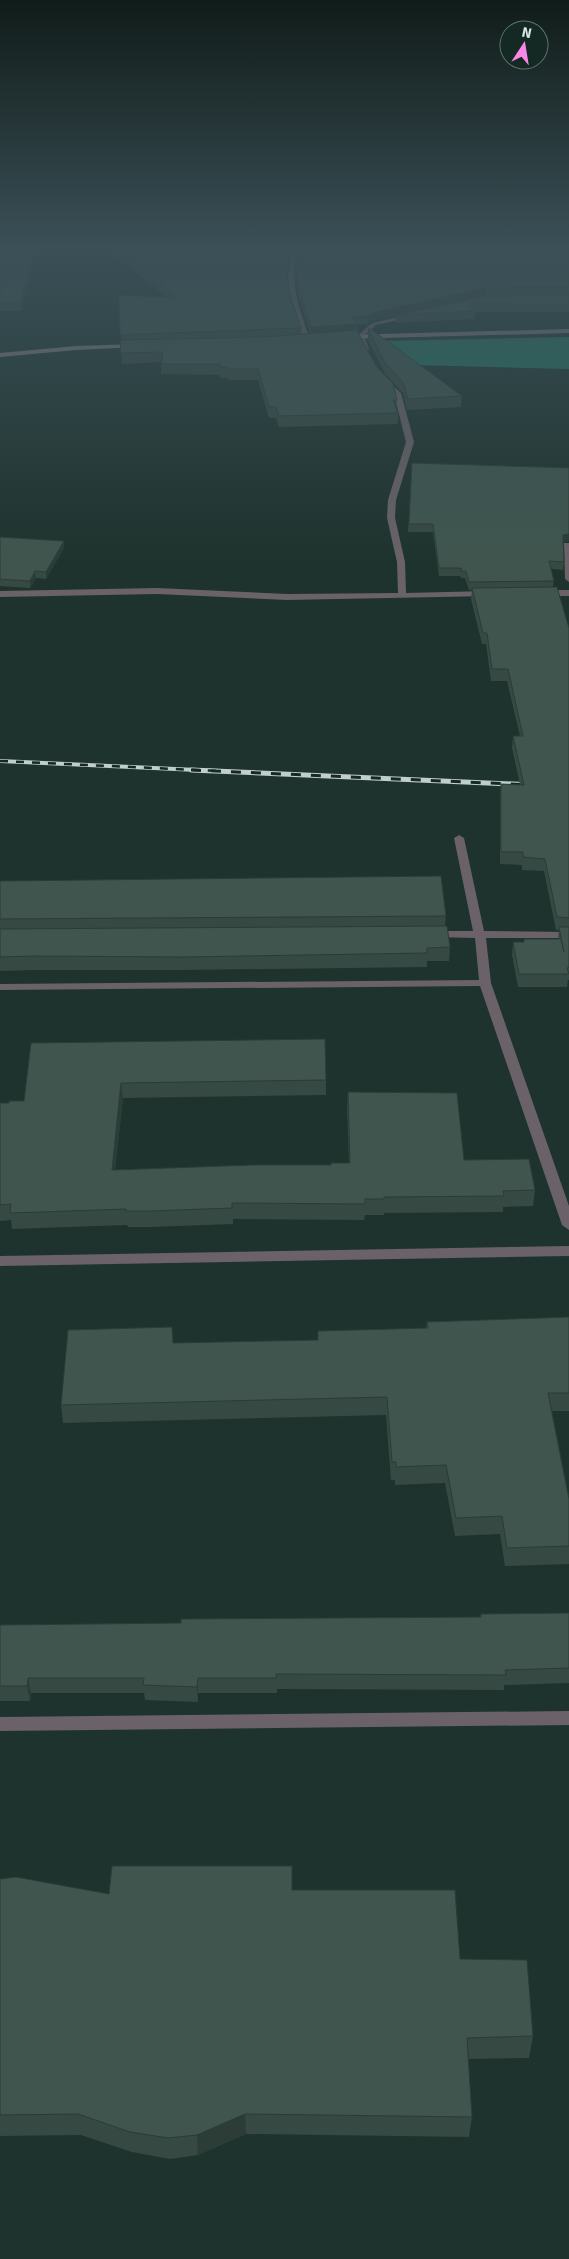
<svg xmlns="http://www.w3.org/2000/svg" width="569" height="2259" font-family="Signika,sans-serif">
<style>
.water{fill:#207762}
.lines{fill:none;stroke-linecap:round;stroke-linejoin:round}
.minor{fill:#6a6268;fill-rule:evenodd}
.secondary{fill:#8b7e88;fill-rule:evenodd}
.rail-far1-casing{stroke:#c1cfca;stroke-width:4}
.rail-casing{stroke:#c1cfca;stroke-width:5}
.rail-far1{stroke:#142923;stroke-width:2.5;stroke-dasharray:8;stroke-linecap:butt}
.rail{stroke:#142923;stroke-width:3;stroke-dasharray:10;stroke-linecap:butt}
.wall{fill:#364943}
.shaded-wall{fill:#2c3c37}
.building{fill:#3f554e;stroke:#2c3c37}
</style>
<rect width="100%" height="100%" fill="#1e332d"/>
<!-- water -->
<path class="water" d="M 569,337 L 569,369 L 415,365 L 381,341 Z"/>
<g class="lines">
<!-- minor -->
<path class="minor" d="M 20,246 L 26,246 L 24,255 L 0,256 L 0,252 L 19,252 Z
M 290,246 L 299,248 C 288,284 299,306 310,340 L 307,342 L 304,340 C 292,306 282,284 293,249 Z
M 411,314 L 413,317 L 376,325 L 364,336 L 369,349 L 364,350 L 357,336 L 372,323 Z
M 383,377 L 401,393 L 414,442 L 396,500 L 395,518 L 405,562 L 406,593 L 487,591 L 490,592 L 490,596 L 287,600 L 157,594 L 0,597 L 0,591 L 157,588 L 287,594 L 398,593 L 397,562 L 387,518 L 388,500 L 406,442 L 394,394 L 380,379 Z
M 564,543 L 569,543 L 569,582 L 565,579 Z
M 569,590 L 569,596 L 542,596 L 538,593 L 542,590 Z
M 459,835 L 464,838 L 484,931 L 569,932 L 569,938 L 486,938 L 491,983 L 569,1206 L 569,1230 L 562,1225 L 480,986 L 0,990 L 0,984 L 479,980 L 475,938 L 432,937 L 426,934 L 432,931 L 473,931 L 454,838 Z
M 569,1246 L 569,1256 L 0,1266 L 0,1256 Z
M 569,1711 L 569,1725 L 0,1731 L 0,1717 Z"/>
<!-- secondary -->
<path class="secondary" d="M 569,329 L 569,333 L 344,339 L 341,337 L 344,335 Z
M 137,344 L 139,345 L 139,347 L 76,350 L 0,357 L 0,353 L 76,346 Z"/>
<defs>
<path id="rail-far1" d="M 0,761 L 219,771"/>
<path id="rail" d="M 191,770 L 534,785"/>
</defs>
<!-- rail-far1 casing -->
<use href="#rail-far1" class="rail-far1-casing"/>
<!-- rail casing -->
<use href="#rail" class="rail-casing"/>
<!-- rail-far1 -->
<use href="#rail-far1" class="rail-far1"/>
<!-- rail -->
<use href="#rail" class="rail"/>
</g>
<!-- wall -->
<path class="wall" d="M 0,246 L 18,246 L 18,249 L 22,311 L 0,311 Z
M 102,246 L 291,246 L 287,280 L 291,298 L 301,328 L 301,334 L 310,333 L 298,295 L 296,266 L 569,246 L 569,312 L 475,312 L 474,319 L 396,323 L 396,316 L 372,321 L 368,324 L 359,324 L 358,332 L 376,366 L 397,400 L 396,408 L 398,413 L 398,424 L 279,427 L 276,418 L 269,418 L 258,380 L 228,380 L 228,378 L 220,378 L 220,375 L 161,374 L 161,362 L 122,364 L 119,295 L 166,297 Z
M 368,329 L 462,396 L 461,407 L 407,410 L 403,393 L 385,374 L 368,340 Z
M 412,463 L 569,541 L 563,543 L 564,562 L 563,570 L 551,569 L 554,581 L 553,587 L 569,628 L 569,980 L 568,980 L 567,987 L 518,987 L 512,955 L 513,942 L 524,942 L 524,939 L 558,939 L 559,930 L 556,930 L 544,871 L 522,870 L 522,865 L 500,864 L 500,796 L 501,784 L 520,785 L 512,748 L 513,736 L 520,736 L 507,681 L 491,681 L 486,644 L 482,644 L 471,599 L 472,590 L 469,590 L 465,578 L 461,578 L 460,576 L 439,576 L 433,532 L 408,532 Z
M 0,537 L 64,541 L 64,548 L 46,579 L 36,578 L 30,588 L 0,586 Z
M 0,881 L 446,916 L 445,926 L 450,947 L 449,961 L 427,961 L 427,967 L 184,970 L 34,970 L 0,971 Z
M 31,1043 L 326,1080 L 326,1095 L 123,1098 L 115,1170 L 331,1165 L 349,1163 L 347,1108 L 348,1092 L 464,1160 L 535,1190 L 533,1206 L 503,1207 L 503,1212 L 384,1213 L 384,1215 L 365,1215 L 364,1220 L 233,1219 L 233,1224 L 151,1227 L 128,1227 L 127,1225 L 12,1229 L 11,1220 L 0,1221 L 0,1103 L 9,1103 L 24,1101 Z
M 569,1317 L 569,1411 L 552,1411 L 569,1499 L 569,1564 L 505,1566 L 500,1534 L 455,1536 L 445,1483 L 395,1485 L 395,1480 L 391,1480 L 386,1415 L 63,1423 L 61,1405 L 173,1343 L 317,1340 L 426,1328 L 427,1322 Z
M 569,1613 L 569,1683 L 504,1685 L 504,1690 L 277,1689 L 277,1693 L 198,1693 L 198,1702 L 145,1700 L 144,1693 L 31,1693 L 30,1701 L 0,1701 L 0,1625 L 181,1623 L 480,1617 L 481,1614 Z
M 0,1879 L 109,1894 L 292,1890 L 460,1959 L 533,2036 L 529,2058 L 468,2059 L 472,2117 L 469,2137 L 246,2134 L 198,2155 L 170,2159 L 132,2152 L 81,2135 L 0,2136 Z"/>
<!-- shaded-wall -->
<path class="shaded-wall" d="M 36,246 L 39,246 L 22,311 L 21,303 Z
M 290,246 L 291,250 L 287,284 L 287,276 Z
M 486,288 L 486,296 L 396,315 L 396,316 L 372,321 L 368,324 L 368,316 L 372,313 Z
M 359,324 L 358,332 L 311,336 L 311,327 Z
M 569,534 L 569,541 L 562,543 L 563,535 Z
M 64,541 L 64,548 L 46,579 L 46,572 Z
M 35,571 L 36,578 L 30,588 L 30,581 Z
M 121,1083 L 123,1098 L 113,1186 L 112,1170 Z
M 28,1678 L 31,1693 L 30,1701 L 27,1686 Z
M 198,1678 L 198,1702 L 197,1687 Z
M 245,2114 L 246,2134 L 198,2155 L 197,2135 Z"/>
<!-- building -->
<path class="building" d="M 24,246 L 36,246 L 21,303 L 0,303 L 0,250 L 23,249 Z
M 111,246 L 290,246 L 287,276 L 291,298 L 301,328 L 120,335 L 119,295 L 177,298 Z
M 300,246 L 569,246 L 569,287 L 486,288 L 372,313 L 368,316 L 351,317 L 359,324 L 311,327 L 298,287 L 296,266 Z
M 569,295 L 569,304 L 470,304 L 475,311 L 396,315 L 487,296 Z
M 368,329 L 371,329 L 462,396 L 408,399 L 403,382 L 385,363 Z
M 357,330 L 376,366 L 393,384 L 397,400 L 393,400 L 398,413 L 279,416 L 276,407 L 269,407 L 258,369 L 227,369 L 228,367 L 220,367 L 220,364 L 161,364 L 163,352 L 121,353 L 120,340 L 264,337 Z
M 412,463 L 569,468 L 569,534 L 563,535 L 564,562 L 549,561 L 554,581 L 469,582 L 466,571 L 461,571 L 461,568 L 439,568 L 433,524 L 409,524 Z
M 0,537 L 64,541 L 46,572 L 35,571 L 30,581 L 0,579 Z
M 557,587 L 569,628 L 569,918 L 557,917 L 545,859 L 523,857 L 523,852 L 501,852 L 501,784 L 524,785 L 513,736 L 523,736 L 508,669 L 492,669 L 487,633 L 483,633 L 472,588 Z
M 441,876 L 446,916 L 0,919 L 0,881 Z
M 447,926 L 450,947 L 427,948 L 427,953 L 184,957 L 33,956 L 0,957 L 0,929 Z
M 559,927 L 569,927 L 569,967 L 567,968 L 569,974 L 519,974 L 513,942 L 524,942 L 524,939 L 561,939 L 564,952 Z
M 325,1039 L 326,1080 L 121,1083 L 112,1170 L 252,1165 L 331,1165 L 331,1163 L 350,1163 L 348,1092 L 457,1093 L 464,1160 L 529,1159 L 535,1190 L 503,1191 L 504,1196 L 384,1197 L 384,1199 L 365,1199 L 365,1204 L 232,1203 L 232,1208 L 150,1211 L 126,1211 L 126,1209 L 10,1213 L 11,1204 L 0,1205 L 0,1103 L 9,1103 L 9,1101 L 24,1101 L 31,1043 Z
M 569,1317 L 569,1393 L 548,1393 L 569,1499 L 569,1546 L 507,1548 L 502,1516 L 456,1518 L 446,1465 L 396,1467 L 396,1462 L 392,1462 L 387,1397 L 61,1405 L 68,1330 L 172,1327 L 173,1343 L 318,1340 L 318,1331 L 428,1328 L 427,1322 Z
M 569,1613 L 569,1668 L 505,1670 L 506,1675 L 276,1674 L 277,1678 L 198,1678 L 197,1687 L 143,1685 L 144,1678 L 28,1678 L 27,1686 L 0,1686 L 0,1625 L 181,1623 L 181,1619 L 481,1617 L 481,1614 Z
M 112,1866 L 292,1866 L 292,1890 L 455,1890 L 460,1959 L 527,1960 L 533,2036 L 467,2038 L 472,2117 L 245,2114 L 197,2135 L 168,2138 L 130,2132 L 78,2114 L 0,2115 L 0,1879 L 16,1877 L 109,1894 Z"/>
<!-- sky -->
<linearGradient id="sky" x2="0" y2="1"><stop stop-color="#101c19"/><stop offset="0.44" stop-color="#3b5057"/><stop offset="1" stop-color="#3b5057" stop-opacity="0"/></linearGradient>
<rect width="569" height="562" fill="url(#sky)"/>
<!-- north arrow -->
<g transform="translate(524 45) rotate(12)"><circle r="24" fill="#142923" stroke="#62746f"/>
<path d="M0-4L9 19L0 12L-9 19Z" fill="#fa87e7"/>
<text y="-8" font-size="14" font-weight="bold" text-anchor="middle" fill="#d8e5e0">N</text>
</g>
</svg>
